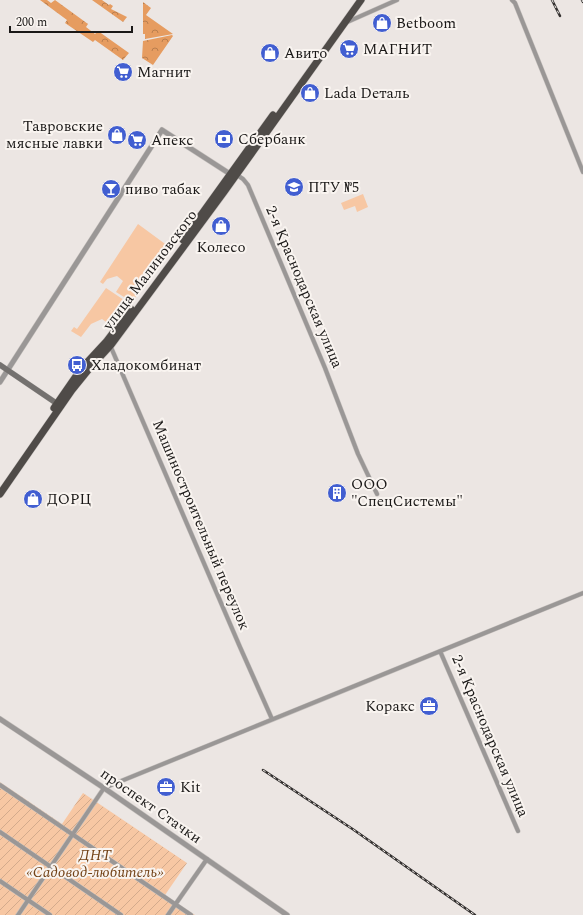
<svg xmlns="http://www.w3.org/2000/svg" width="583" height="915" font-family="Spectral,serif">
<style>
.green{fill:#f7c7a3}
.forest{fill:url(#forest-crowns)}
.garden{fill:url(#garden-furrows)}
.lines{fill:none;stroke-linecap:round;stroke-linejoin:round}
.minor-casing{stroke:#c6c1be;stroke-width:5}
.tertiary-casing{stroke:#c6c1be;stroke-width:6}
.secondary-casing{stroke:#c6c1be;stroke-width:6}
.trunk-casing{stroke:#c6c1be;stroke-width:8}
.minor{stroke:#9a9796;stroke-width:4}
.tertiary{stroke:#9a9796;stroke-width:5}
.secondary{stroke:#74716f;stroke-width:5.5}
.trunk{stroke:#4f4b48;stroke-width:7}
.rail-casing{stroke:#33302f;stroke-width:2.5}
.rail{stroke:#f9f4f0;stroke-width:1;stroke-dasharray:3;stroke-linecap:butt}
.labels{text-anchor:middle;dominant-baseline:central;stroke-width:4;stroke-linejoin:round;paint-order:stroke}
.poi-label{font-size:15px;fill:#1a1817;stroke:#f9f4f0;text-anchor:start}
.street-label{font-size:15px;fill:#1a1817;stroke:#f9f4f0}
.park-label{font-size:15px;font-style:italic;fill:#734216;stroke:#f9f4f0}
</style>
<defs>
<pattern id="forest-crowns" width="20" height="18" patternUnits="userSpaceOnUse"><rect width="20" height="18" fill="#e69c60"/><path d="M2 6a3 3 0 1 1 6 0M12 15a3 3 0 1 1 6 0" fill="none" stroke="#ba7e4e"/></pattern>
<pattern id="garden-furrows" width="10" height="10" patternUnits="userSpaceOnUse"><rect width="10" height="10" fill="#f7c7a3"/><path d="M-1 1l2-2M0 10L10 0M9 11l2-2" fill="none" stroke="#d3aa8c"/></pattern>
</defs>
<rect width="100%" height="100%" fill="#ece6e3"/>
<!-- green -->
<path class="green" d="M 363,194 L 368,207 L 357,212 L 355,206 L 344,210 L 341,203 Z
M 138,224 L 172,249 L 132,302 L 116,292 L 123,281 L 117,276 L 107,279 L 103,284 L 100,282 Z
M 106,288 L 130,304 L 113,327 L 102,319 L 91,324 L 81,337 L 71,331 L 74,327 L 77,329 Z"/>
<!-- forest -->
<path class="forest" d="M 40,0 L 47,0 L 51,3 L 55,0 L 88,24 L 86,27 L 95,34 L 98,31 L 129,53 L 123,60 L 95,40 L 93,42 L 65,23 L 67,20 Z
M 92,0 L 102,0 L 109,5 L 110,4 L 113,6 L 111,9 L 127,17 L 123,22 Z
M 143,2 L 151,8 L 146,15 L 173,34 L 145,39 L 145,34 L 143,34 Z
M 172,35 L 173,36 L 153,65 L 142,58 L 143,41 Z"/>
<!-- garden -->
<path class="garden" d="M 0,782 L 62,824 L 83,793 L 187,863 L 165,895 L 195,915 L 0,915 Z"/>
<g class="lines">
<defs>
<path id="minor" d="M 512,0 L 515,3 L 583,172
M 345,23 L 397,0
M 237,175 L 243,179 L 248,185 L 325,368 L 358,454 L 377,494
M 110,345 L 240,647 L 272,719
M 440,651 L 518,831
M 0,785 L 191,915
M 0,832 L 121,915
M 0,881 L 50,915
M 18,915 L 104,788 L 583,593
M 168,915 L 207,859"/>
<path id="tertiary" d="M 0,382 L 162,130 L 227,172 L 233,174
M 0,719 L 104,788 L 287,915"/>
<path id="secondary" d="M 0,365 L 59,405"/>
<path id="trunk" d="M 183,240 L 273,115
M 54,408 L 81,369 L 106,342 L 131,309
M 0,494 L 72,390 L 89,369 L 111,345 L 224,192 L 361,0"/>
</defs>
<!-- minor casing -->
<use href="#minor" class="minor-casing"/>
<!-- tertiary casing -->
<use href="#tertiary" class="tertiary-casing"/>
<!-- secondary casing -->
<use href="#secondary" class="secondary-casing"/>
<!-- trunk casing -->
<use href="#trunk" class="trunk-casing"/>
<!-- minor -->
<use href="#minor" class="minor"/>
<!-- tertiary -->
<use href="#tertiary" class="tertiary"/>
<!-- secondary -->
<use href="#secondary" class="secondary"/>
<!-- trunk -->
<use href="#trunk" class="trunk"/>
<defs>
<path id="rail" d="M 552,0 L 560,16
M 582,0 L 583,2
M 263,770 L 354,830 L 475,915"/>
</defs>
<!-- rail casing -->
<use href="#rail" class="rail-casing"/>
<!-- rail -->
<use href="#rail" class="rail"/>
</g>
<!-- icons -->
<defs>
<symbol id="shop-disc" viewBox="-11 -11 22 22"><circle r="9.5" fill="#415ed1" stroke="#f9f4f0"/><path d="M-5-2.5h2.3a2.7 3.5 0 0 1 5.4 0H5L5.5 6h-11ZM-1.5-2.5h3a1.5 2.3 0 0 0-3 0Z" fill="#fff"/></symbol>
<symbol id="supermarket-disc" viewBox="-11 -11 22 22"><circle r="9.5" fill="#415ed1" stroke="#f9f4f0"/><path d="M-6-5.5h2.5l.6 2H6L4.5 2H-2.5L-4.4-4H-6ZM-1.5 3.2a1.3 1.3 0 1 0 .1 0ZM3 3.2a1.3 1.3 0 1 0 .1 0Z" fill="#fff"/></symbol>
<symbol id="bank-disc" viewBox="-11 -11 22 22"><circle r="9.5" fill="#415ed1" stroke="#f9f4f0"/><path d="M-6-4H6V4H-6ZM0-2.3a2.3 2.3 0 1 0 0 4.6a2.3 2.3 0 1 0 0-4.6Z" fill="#fff"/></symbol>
<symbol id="university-disc" viewBox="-11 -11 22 22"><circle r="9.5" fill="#415ed1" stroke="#f9f4f0"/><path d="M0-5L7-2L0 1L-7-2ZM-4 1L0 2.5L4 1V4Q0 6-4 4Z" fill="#fff"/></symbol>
<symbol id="bar-disc" viewBox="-11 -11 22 22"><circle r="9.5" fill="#415ed1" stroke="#f9f4f0"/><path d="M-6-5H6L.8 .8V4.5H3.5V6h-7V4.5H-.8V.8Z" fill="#fff"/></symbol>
<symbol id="bus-disc" viewBox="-11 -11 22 22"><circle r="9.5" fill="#415ed1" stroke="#f9f4f0"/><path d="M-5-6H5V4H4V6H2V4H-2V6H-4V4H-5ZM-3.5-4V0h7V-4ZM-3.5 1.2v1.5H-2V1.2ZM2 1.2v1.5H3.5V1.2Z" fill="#fff"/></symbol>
<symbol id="building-disc" viewBox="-11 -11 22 22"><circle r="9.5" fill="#415ed1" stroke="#f9f4f0"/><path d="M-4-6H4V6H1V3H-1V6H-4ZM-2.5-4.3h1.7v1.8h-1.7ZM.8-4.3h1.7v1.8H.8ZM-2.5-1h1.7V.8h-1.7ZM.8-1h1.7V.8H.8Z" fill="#fff"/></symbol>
<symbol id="office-disc" viewBox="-11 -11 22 22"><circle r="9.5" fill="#415ed1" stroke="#f9f4f0"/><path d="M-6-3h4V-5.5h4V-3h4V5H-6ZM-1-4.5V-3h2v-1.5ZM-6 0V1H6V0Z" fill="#fff"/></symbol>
</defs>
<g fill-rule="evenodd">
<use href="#shop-disc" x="371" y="12" width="22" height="22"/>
<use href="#supermarket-disc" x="338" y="38" width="22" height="22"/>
<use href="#shop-disc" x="259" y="42" width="22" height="22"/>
<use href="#supermarket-disc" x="112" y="61" width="22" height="22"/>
<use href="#shop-disc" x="299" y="82" width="22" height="22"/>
<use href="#shop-disc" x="106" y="124" width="22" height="22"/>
<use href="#bank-disc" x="213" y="128" width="22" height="22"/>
<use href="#supermarket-disc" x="126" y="129" width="22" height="22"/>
<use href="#university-disc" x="283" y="176" width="22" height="22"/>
<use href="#bar-disc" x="100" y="178" width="22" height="22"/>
<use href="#shop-disc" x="210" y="215" width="22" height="22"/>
<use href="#bus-disc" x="66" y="354" width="22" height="22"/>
<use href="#building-disc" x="326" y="482" width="22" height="22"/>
<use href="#shop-disc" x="22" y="488" width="22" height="22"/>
<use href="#office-disc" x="418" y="695" width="22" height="22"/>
<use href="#office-disc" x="155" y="776" width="22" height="22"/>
</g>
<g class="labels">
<!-- poi labels -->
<g class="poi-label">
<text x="396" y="23">Betboom</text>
<text x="363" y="49">МАГНИТ</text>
<text x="284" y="53">Авито</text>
<text x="137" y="72">Магнит</text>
<text x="324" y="93">Lada Dеталь</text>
<text x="103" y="126" text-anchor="end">Тавровские<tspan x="103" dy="17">мясные лавки</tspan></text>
<text x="238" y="139">Сбербанк</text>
<text x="151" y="140">Апекс</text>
<text x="308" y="187">ПТУ №5</text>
<text x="125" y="189">пиво табак</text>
<text x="221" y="247" text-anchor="middle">Колесо</text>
<text x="91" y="365">Хладокомбинат</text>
<text x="351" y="484">ООО<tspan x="351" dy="17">"СпецСистемы"</tspan></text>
<text x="47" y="499">ДОРЦ</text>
<text x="415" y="706" text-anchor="end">Коракс</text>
<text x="180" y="787">Kit</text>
</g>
<!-- street labels -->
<g class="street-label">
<text transform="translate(150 270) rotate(-53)">улица Малиновского</text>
<text transform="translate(304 287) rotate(67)">2-я Краснодарская улица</text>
<text transform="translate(201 525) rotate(67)">Машиностроительный переулок</text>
<text transform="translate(490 736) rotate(67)">2-я Краснодарская улица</text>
<text transform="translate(151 806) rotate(35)">проспект Стачки</text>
</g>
<!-- park labels -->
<g class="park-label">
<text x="95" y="855">ДНТ<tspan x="95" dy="17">«Садовод-любитель»</tspan></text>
</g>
</g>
<!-- scale -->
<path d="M10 26v6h122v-6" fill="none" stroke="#1a1817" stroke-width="2"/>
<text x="16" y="26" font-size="12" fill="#1a1817" stroke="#f9f4f0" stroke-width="3" paint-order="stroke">200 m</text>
</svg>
